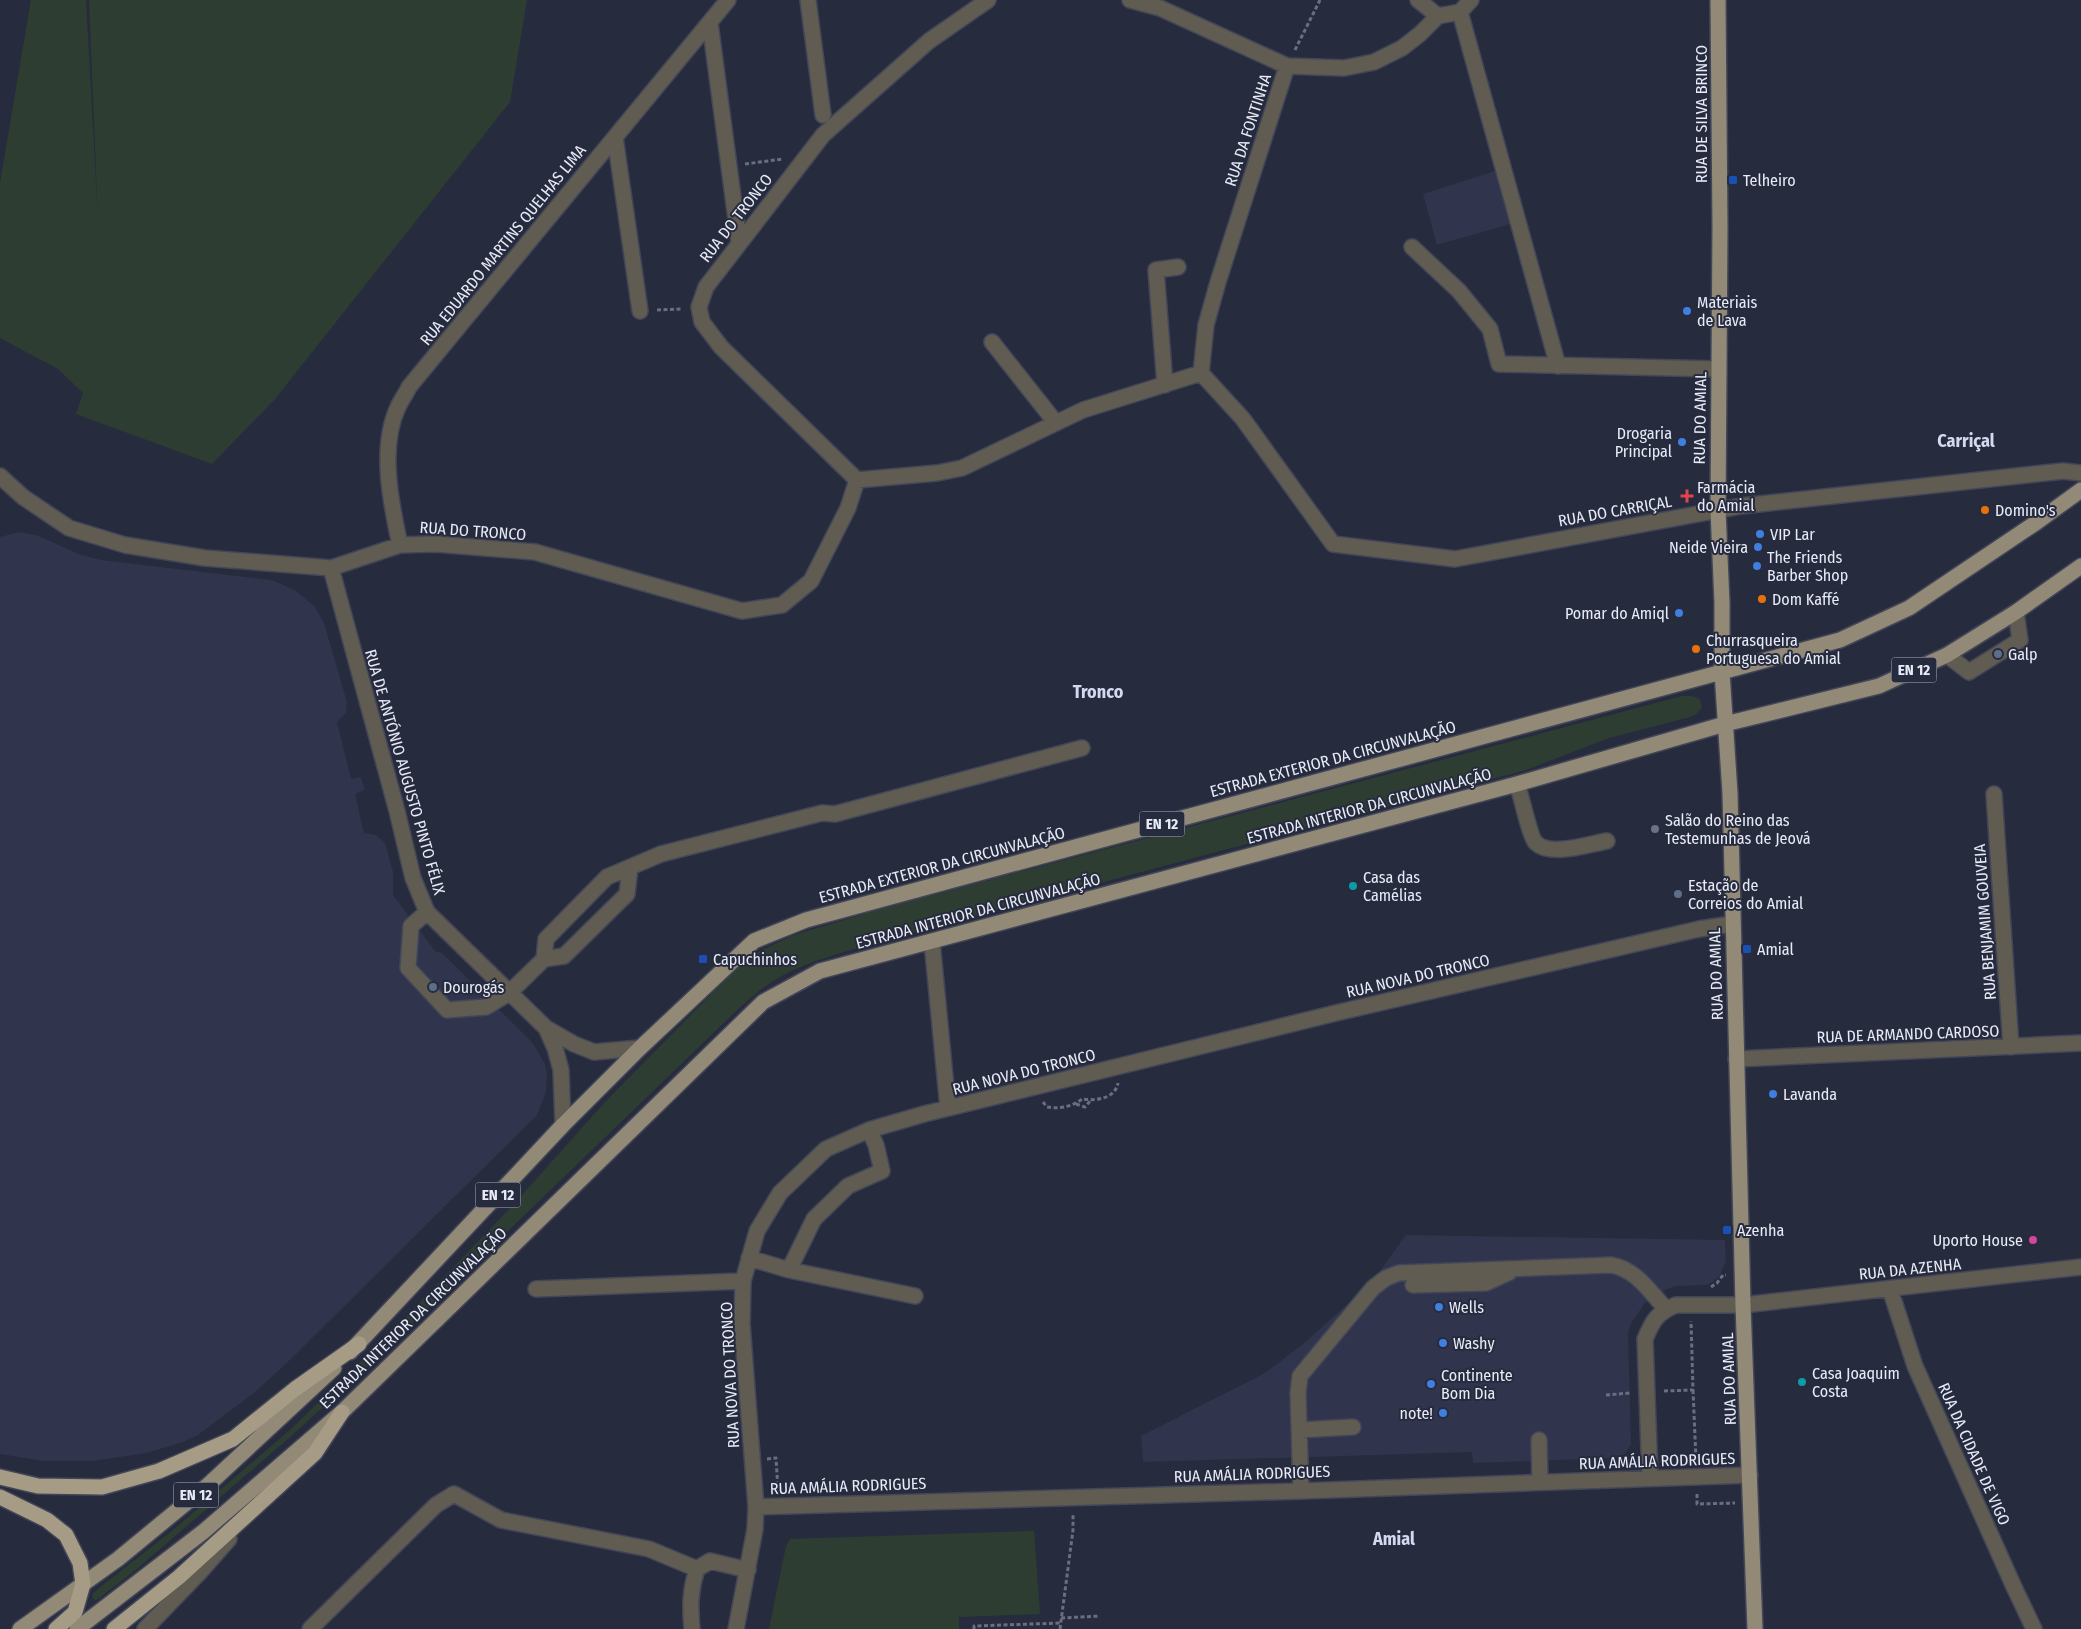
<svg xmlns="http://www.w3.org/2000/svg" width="2081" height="1629" font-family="'Fira Sans Condensed',sans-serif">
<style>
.built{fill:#30344d}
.green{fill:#2e3d32}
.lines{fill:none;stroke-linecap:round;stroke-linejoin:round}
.minor-casing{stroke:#424658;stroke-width:18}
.major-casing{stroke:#424658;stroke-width:18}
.highway-casing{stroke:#424658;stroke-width:18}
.path{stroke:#6b6e7f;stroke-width:3;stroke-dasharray:4 2.5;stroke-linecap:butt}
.minor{stroke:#605c52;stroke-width:15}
.major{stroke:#928a77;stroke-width:15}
.highway{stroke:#a69c85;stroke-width:15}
.transit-dot{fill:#1a4fb4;stroke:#272b3e;stroke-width:2}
.shop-dot{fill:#3f7fe0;stroke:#272b3e;stroke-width:2}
.health-dot{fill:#e0444e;stroke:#272b3e;stroke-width:2}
.food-dot{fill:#e8710a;stroke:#272b3e;stroke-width:2}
.service-dot{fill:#5c6f8a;stroke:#272b3e;stroke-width:2}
.worship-dot{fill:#6b7280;stroke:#272b3e;stroke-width:2}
.culture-dot{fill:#0f9aa8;stroke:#272b3e;stroke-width:2}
.hotel-dot{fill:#d1479c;stroke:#272b3e;stroke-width:2}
.labels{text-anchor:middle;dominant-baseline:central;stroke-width:4;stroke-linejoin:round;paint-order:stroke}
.shield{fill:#272b3e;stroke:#aeb1c0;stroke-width:1}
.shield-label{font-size:15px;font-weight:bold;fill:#e8ebf7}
.street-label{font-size:16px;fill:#e8ebf7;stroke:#272b3e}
.poi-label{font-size:16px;fill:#e8ebf7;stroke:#272b3e;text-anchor:start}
.neighbourhood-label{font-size:18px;font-weight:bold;fill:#d4d9f2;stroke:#272b3e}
</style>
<rect width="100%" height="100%" fill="#272b3e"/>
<!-- built -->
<path class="built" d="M 1495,171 L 1510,224 L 1437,245 L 1423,194 Z
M 19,532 L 36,535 L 79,554 L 101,560 L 271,580 L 295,590 L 314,606 L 324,623 L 347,702 L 346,713 L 337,722 L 351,779 L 361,777 L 365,790 L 355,794 L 364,833 L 376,835 L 385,843 L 393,872 L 393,895 L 435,951 L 442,953 L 533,1043 L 545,1064 L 547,1075 L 546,1092 L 537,1115 L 292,1358 L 255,1392 L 198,1435 L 183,1442 L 147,1453 L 92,1461 L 43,1461 L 0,1454 L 0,537 Z
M 1406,1235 L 1725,1240 L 1726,1261 L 1720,1275 L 1714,1281 L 1707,1285 L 1676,1286 L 1665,1290 L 1645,1303 L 1632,1322 L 1628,1332 L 1631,1444 L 1625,1454 L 1616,1458 L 1473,1463 L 1472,1452 L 1143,1462 L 1141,1436 L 1265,1373 L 1303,1344 L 1372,1282 Z"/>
<!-- green -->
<path class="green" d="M 31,0 L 86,0 L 98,219 L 89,0 L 527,0 L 510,102 L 275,399 L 212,464 L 76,414 L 83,393 L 58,369 L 0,338 L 0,183 Z
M 1682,696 L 1691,696 L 1700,699 L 1702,708 L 1696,714 L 1690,717 L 1609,738 L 1526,770 L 881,941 C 846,952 809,960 778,978 C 761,988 746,1002 732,1015 L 372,1362 L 289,1438 L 138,1568 L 98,1599 L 95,1600 L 92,1598 L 93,1593 L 99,1588 L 173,1530 L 290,1430 L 404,1319 L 514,1204 L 605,1102 L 733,972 L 758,952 L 794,935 L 877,910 Z
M 1034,1531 L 1040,1614 L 959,1617 L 959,1629 L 769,1629 L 786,1546 L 790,1539 Z"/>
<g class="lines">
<defs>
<path id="minor" d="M 808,0 L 823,115
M 988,0 L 929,41 L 823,135 L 706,287 L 699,307 L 702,322 L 721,347 L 857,480 L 937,473 L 962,468 L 1083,410 L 1201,373
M 1130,0 L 1160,8 L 1287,66 L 1218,282 L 1206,325 L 1201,373 L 1243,419 L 1333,544 L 1455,559 L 1741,506 L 2063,471 L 2081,473
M 1418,0 L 1438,16
M 1460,12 L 1558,366
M 710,23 L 739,242
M 1287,66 L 1344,68 L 1374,62 L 1402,48 L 1420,34 L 1438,16 L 1460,12 L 1471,0
M 615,137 L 640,311
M 1412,247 L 1459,291 L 1490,329 L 1499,364 L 1718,369
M 992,342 L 1056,423
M 1165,385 L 1156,270 L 1178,267
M 0,476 L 23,497 L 69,528 L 125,545 L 205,558 L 331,568 L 400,545 L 435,544 L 535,552 L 742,611 L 782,605 L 811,581 L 848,508 L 857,480
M 400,545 C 391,504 379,447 398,407 C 401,400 406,394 409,387 L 728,0
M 331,568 L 397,811 L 413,878 L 427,912 L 546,1028 L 574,1044 L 594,1052 L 640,1048
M 1947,655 L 1969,672 L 2020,640 L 2016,612
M 1517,784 C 1521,794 1530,838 1536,843 C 1550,857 1589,844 1607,841
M 1994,794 L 2011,1047
M 427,912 L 411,926 L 408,968 L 447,1010 L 486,1007 L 509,993 L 544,959 L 564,956 L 627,894 L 630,868
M 932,942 L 948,1108
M 544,959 L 546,939 L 607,877 L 661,854 L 822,813 L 835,814 L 1082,748
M 546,1028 L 555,1048 L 561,1070 L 563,1125
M 1736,1059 L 2081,1043
M 749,1258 L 789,1270 L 915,1296
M 789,1270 L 814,1219 L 848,1186 L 882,1171 L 876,1145 L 869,1130
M 1413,1285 L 1486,1283 L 1510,1272
M 536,1289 L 743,1281
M 1890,1289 L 1915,1366 L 2014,1587 L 2034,1629
M 1299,1430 L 1353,1427
M 1539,1440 L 1540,1482
M 1650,1478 L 1645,1339 C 1653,1320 1657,1313 1676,1305 L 1743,1305 L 2081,1267
M 1301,1491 L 1298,1393 L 1300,1376 L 1373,1288 L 1386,1278 L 1399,1273 L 1611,1265 C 1636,1269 1650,1292 1666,1309
M 756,1507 L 1301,1491 L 1750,1475
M 697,1569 L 710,1561 L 748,1570
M 145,1629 L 200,1572 L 229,1539
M 310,1629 L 436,1505 L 454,1494 L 501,1520 L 649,1549 L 697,1569 C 690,1590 690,1607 692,1629
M 736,1629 L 755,1529 L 756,1507 L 742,1324 L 743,1281 L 757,1231 L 780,1193 L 826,1149 L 869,1130 L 924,1114 L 1340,1012 L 1699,929 L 1732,924"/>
<path id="major" d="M 1718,0 L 1720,227 L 1718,510 L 1722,603 L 1722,672 L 1730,793 L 1743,1305 L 1755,1629
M 350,1352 L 563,1125 L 640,1048 L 754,941 L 806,920 L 1840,640 L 1909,608 L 2037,522 L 2081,490
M 20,1629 L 118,1559 L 208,1485 L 334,1368
M 77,1629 L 203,1532 L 342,1412 L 763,1002 L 820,971 L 1517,784 L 1725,724 L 1879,686 L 1947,655 L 2016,612 L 2081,566"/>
<path id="highway" d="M 0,1477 L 38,1486 L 102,1487 L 159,1471 L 233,1439 L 295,1389 L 359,1344
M 0,1497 L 47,1520 L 66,1535 L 80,1563 L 83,1584 L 75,1612 L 56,1629
M 114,1629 L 179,1577 L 315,1453 L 342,1412"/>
</defs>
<!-- minor casing -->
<use href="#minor" class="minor-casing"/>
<!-- major casing -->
<use href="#major" class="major-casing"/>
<!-- highway casing -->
<use href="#highway" class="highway-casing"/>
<!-- path -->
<path class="path" d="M 1295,50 L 1320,0
M 745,164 L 783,159
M 657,310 L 683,309
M 1043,1102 L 1047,1107 C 1059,1109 1072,1107 1082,1099 C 1096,1101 1115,1099 1118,1083
M 1076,1104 L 1085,1107 L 1091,1100
M 1711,1287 L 1717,1283 L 1723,1275 L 1726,1275
M 1693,1390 L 1696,1460
M 1664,1391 L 1693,1390 L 1691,1321
M 1606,1395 L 1630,1393
M 767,1459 L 776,1458 L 778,1490
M 1697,1494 L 1697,1504 L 1735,1503
M 1061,1618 L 1100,1616
M 974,1629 L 974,1626 L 1061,1623
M 1060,1629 L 1073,1530 L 1073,1513"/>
<!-- minor -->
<use href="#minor" class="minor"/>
<!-- major -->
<use href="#major" class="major"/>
<!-- highway -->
<use href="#highway" class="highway"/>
</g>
<!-- markers -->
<g class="transit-dot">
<rect x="1728" y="175" width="10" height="10" rx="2.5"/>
<rect x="1742" y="944" width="10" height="10" rx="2.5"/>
<rect x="698" y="954" width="10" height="10" rx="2.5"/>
<rect x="1722" y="1225" width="10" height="10" rx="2.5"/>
</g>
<g class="shop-dot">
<circle cx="1687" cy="311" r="5"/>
<circle cx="1682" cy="442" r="5"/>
<circle cx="1760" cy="534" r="5"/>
<circle cx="1758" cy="547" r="5"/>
<circle cx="1757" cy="566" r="5"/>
<circle cx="1679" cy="613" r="5"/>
<circle cx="1773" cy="1094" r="5"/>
<circle cx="1439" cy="1307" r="5"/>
<circle cx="1443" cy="1343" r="5"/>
<circle cx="1431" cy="1384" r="5"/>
<circle cx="1443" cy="1413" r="5"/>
</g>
<path class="health-dot" d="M1684.5 488.5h5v5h5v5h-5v5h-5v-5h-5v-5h5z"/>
<g class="food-dot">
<circle cx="1985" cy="510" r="5"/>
<circle cx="1762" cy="599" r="5"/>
<circle cx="1696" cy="649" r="5"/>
</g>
<g class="service-dot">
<circle cx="1998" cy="654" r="5"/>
<circle cx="1678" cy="894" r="5"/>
<circle cx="433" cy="987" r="5"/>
</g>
<circle class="worship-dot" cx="1655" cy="829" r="5"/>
<g class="culture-dot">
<circle cx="1353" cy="886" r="5"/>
<circle cx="1802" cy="1382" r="5"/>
</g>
<circle class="hotel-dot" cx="2033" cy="1240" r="5"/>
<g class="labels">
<!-- shield labels -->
<g class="shield">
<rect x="1891.5" y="657.5" width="45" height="25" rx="4"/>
<rect x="1139.5" y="811.5" width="45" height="25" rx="4"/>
<rect x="475.5" y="1182.5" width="45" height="25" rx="4"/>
<rect x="173.5" y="1482.5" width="45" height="25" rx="4"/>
</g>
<g class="shield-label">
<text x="1914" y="670">EN 12</text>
<text x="1162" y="824">EN 12</text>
<text x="498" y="1195">EN 12</text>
<text x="196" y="1495">EN 12</text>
</g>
<!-- street labels -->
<g class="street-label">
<text transform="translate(1701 114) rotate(-90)">RUA DE SILVA BRINCO</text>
<text transform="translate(1248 130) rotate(-72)">RUA DA FONTINHA</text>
<text transform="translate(736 218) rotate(-52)">RUA DO TRONCO</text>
<text transform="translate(503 245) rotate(-51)">RUA EDUARDO MARTINS QUELHAS LIMA</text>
<text transform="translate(1700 418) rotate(-89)">RUA DO AMIAL</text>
<text transform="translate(1615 511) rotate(-10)">RUA DO CARRIÇAL</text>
<text transform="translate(473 531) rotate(4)">RUA DO TRONCO</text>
<text transform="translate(1333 759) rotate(-15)">ESTRADA EXTERIOR DA CIRCUNVALAÇÃO</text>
<text transform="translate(405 772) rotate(74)">RUA DE ANTÓNIO AUGUSTO PINTO FÉLIX</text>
<text transform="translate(1369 806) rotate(-15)">ESTRADA INTERIOR DA CIRCUNVALAÇÃO</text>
<text transform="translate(942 865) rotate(-15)">ESTRADA EXTERIOR DA CIRCUNVALAÇÃO</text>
<text transform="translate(978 911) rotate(-15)">ESTRADA INTERIOR DA CIRCUNVALAÇÃO</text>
<text transform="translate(1985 922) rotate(-94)">RUA BENJAMIM GOUVEIA</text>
<text transform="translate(1716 974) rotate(-92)">RUA DO AMIAL</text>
<text transform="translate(1418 976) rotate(-13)">RUA NOVA DO TRONCO</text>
<text transform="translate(1908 1034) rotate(-2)">RUA DE ARMANDO CARDOSO</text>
<text transform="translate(1024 1072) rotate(-14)">RUA NOVA DO TRONCO</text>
<text transform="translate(1910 1269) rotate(-6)">RUA DA AZENHA</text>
<text transform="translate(413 1318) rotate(-44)">ESTRADA INTERIOR DA CIRCUNVALAÇÃO</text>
<text transform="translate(730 1375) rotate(-93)">RUA NOVA DO TRONCO</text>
<text transform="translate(1729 1379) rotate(-92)">RUA DO AMIAL</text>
<text transform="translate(1974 1454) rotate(66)">RUA DA CIDADE DE VIGO</text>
<text transform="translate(1657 1461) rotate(-2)">RUA AMÁLIA RODRIGUES</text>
<text transform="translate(1252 1474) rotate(-2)">RUA AMÁLIA RODRIGUES</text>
<text transform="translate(848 1486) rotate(-2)">RUA AMÁLIA RODRIGUES</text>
</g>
<!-- poi labels -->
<g class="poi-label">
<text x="1743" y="180">Telheiro</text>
<text x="1697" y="302">Materiais<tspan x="1697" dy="18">de Lava</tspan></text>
<text x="1672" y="433" text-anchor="end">Drogaria<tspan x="1672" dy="18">Principal</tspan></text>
<text x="1697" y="487">Farmácia<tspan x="1697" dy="18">do Amial</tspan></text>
<text x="1995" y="510">Domino's</text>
<text x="1770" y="534">VIP Lar</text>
<text x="1748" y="547" text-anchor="end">Neide Vieira</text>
<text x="1767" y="557">The Friends<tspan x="1767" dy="18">Barber Shop</tspan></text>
<text x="1772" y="599">Dom Kaffé</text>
<text x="1669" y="613" text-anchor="end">Pomar do Amiql</text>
<text x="1706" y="640">Churrasqueira<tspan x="1706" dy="18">Portuguesa do Amial</tspan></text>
<text x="2008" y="654">Galp</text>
<text x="1665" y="820">Salão do Reino das<tspan x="1665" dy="18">Testemunhas de Jeová</tspan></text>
<text x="1363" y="877">Casa das<tspan x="1363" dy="18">Camélias</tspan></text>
<text x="1688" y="885">Estação de<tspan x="1688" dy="18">Correios do Amial</tspan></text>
<text x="1757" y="949">Amial</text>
<text x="713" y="959">Capuchinhos</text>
<text x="443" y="987">Dourogás</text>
<text x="1783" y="1094">Lavanda</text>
<text x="1737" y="1230">Azenha</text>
<text x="2023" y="1240" text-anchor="end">Uporto House</text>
<text x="1449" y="1307">Wells</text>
<text x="1453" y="1343">Washy</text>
<text x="1812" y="1373">Casa Joaquim<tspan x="1812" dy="18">Costa</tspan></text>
<text x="1441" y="1375">Continente<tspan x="1441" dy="18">Bom Dia</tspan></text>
<text x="1433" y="1413" text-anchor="end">note!</text>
</g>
<!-- neighbourhood labels -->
<g class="neighbourhood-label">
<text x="1966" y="441">Carriçal</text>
<text x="1098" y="692">Tronco</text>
<text x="1394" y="1539">Amial</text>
</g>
</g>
</svg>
